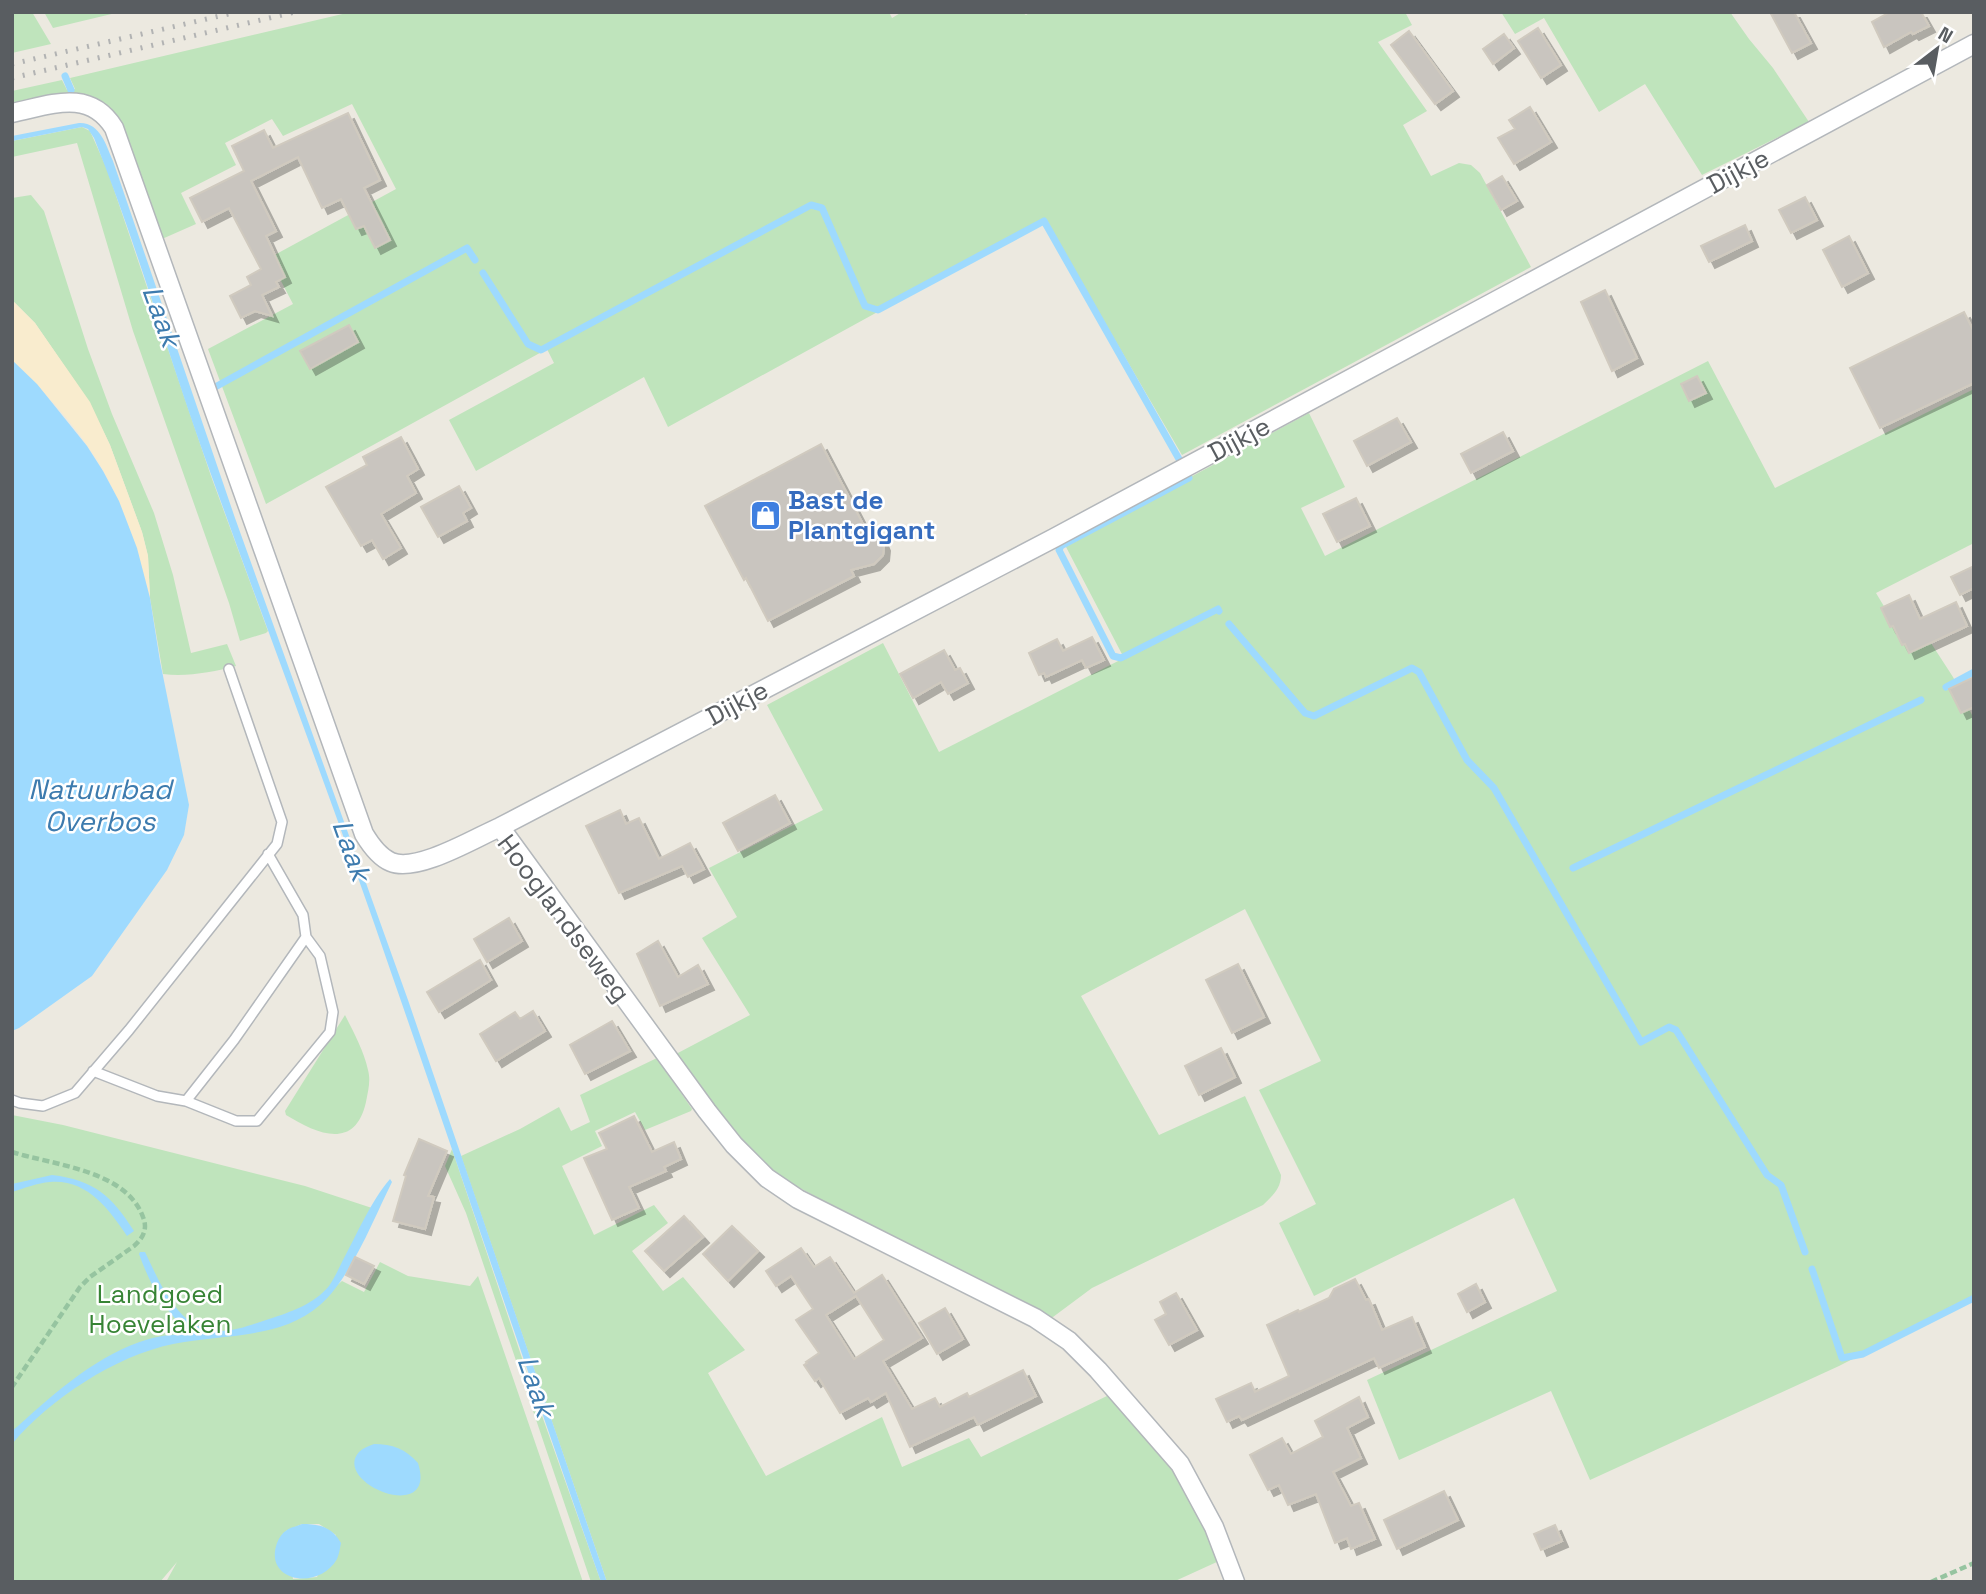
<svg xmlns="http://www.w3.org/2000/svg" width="1986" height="1594" font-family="'Space Grotesk',sans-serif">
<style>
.green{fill:#bfe4bc;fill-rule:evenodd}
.sand{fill:#f9ecce}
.water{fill:#9edafe}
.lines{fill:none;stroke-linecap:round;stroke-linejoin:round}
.stream{stroke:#9edafe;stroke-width:7}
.building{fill:#c9c5bf;stroke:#d0cabf;stroke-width:2;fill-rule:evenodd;filter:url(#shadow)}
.lane-casing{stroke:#b3b7bb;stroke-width:12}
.street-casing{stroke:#b3b7bb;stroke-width:21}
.path{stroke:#96c4a0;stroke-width:4.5;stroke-dasharray:7 3.5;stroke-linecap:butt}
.lane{stroke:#fff;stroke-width:9}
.street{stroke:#fff;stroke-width:18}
.rail{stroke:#b2b3b3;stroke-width:5;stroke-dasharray:2 9;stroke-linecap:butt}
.labels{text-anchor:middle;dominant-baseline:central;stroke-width:5;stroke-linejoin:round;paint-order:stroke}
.street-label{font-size:26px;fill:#595d61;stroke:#fff}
.shop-label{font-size:26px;font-weight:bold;fill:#366cbe;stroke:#fff;text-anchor:start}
.park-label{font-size:26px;fill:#378435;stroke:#fff}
.water-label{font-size:28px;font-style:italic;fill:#3d7bae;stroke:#fff}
</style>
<defs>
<filter id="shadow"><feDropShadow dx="6" dy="6" stdDeviation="0" flood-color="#0004"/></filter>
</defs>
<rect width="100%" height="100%" fill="#ece9e0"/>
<!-- green -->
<path class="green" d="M 12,12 L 32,12 L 51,44 L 12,53 Z
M 44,12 L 120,12 L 53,28 Z
M 351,12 L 889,12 L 892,18 L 902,12 L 1021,12 L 1026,15 L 1031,12 L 1405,12 L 1412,25 L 1378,42 L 1427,111 L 1403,125 L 1431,176 L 1459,163 L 1471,165 L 1480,173 L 1531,267 L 1182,455 L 1045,220 L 668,427 L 644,377 L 476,471 L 449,420 L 554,363 L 547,349 L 266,504 L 208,349 L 293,304 L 269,258 L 396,189 L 352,104 L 283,136 L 272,119 L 225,143 L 236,165 L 181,193 L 196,224 L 162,239 L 119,123 C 106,93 86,95 57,99 C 42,102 27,104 12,106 L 12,91 L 62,80 L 67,90 L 75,89 L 70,78 Z
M 1501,12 L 1730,12 L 1749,39 L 1773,68 L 1809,122 L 1702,175 L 1645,84 L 1599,112 L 1544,18 L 1515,34 Z
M 82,127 L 90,131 L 107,169 L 211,476 L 268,631 L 266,633 L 240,641 L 229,603 L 133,331 L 77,143 L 12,157 L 12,141 Z
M 31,195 L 44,211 L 88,349 L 112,414 L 154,513 L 173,575 L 191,653 L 227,644 L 236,666 C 213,672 187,677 163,674 L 150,598 L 148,556 L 142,532 L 110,445 L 89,402 L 35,323 L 12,300 L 12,198 Z
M 1708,361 L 1775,488 L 1974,389 L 1974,543 L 1876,593 L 1909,648 L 1929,640 L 1953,677 L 1974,719 L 1974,1297 L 1839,1366 L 1590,1480 L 1551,1391 L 1399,1460 L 1367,1380 L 1557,1291 L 1514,1198 L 1314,1296 L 1279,1223 L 1316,1204 L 1259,1090 L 1321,1061 L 1245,909 L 1081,996 L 1159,1135 L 1245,1096 L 1281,1175 C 1281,1189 1272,1196 1263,1205 L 1092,1288 L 1053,1317 L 1049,1317 L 875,1229 L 789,1182 C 742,1149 709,1101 676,1054 L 750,1015 L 702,938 L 737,917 L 709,868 L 823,810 L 767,705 L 883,643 L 939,752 L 1124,658 L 1065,545 L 1309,413 L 1345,487 L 1301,508 L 1325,556 Z
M 345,1015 C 354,1033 364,1051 368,1070 C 371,1081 368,1091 366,1102 C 355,1151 317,1134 286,1115 L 285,1111 Z
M 657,1058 L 692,1109 L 691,1111 L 645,1130 L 635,1112 L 595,1131 L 602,1146 L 562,1166 L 594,1235 L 654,1205 L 668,1223 L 632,1251 L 663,1291 L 683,1277 L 745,1350 L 708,1373 L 766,1476 L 882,1417 L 902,1467 L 969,1438 L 981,1457 L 1109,1395 L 1170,1466 L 1186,1489 L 1219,1561 L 1173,1582 L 607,1582 L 461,1156 L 520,1129 L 559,1107 L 571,1131 L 590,1122 L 580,1095 Z
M 12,1115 L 63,1125 L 305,1186 L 372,1208 L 335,1287 L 342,1281 L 364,1292 L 380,1262 L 408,1276 L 470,1286 L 478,1276 L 583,1582 L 166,1582 L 177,1562 L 160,1582 L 12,1582 ZM 302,1524 L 319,1524 L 336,1535 L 317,1577 L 293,1579 L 286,1531 Z
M 452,1149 L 530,1382 L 601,1582 L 591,1582 L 466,1213 L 445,1166 Z"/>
<!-- sand -->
<path class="sand" d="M 12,300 L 35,323 L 90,402 L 110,445 L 142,532 L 148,556 L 150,598 C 139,555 126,512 104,472 C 81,431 46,393 12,360 Z"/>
<!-- water -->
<path class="water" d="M 79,123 C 100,122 106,145 113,161 L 235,518 L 408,1000 L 607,1582 L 601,1582 C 530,1381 463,1179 393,978 C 336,811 273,646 213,480 C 171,366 139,250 94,138 L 88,129 L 82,127 L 12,141 L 12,136 Z
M 12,360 L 37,384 L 87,446 L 103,471 L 119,501 L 137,548 L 150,598 L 160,661 L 189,805 L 184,835 L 167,870 L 92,976 L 19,1028 L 12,1031 Z
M 52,1175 C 94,1180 112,1196 134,1231 L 127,1236 C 109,1209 87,1179 50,1182 C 37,1183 25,1188 12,1192 L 12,1184 Z
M 390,1179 L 392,1182 C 373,1220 351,1278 320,1305 C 280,1340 221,1334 173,1344 C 115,1356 50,1399 12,1444 L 12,1431 L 18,1426 C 57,1391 98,1354 149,1339 C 162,1335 175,1335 187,1333 L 187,1330 C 163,1309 150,1284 139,1254 L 140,1252 L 145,1252 C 160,1283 178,1329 217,1331 C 235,1332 253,1324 269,1319 C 291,1312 314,1304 329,1286 C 334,1279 338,1270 342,1262 C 356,1236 371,1201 390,1179 Z
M 374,1444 C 392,1444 406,1449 418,1463 C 438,1526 331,1483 359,1452 C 363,1448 369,1446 374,1444 Z
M 302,1524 C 320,1524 332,1527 341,1543 C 340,1548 339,1555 337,1559 C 319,1591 263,1582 277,1543 C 279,1538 282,1533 287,1530 C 291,1527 298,1526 302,1524 Z"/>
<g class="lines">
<!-- stream -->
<path class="stream" d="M 65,76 L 71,90
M 483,273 L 528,344 L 541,350 L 811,205 L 822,208 L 865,306 L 878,310 L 1044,221 L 1179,459
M 217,386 L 467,248 L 475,260
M 1188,476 L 1189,478 L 1061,546 L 1059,550 L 1113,656 L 1121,658 L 1218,609 L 1219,611
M 1229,624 L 1305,713 L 1314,716 L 1412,668 L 1419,672 L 1467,760 L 1494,788 L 1641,1042 L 1669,1027 L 1676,1030 L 1767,1175 L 1781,1185 L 1805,1252
M 1946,687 L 1974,672
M 1573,868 L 1921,700
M 1812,1269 L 1842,1358 L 1863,1354 L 1974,1298"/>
</g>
<!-- building -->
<path class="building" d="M 1770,12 L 1794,12 L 1811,43 L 1792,53 Z
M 1890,12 L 1921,12 L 1929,26 L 1913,34 L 1911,32 L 1884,47 L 1872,22 Z
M 1538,28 L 1561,65 L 1541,78 L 1518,41 Z
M 1409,31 L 1453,91 L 1435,104 L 1391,45 Z
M 1504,34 L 1514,48 L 1493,64 L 1483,49 Z
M 1530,107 L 1551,142 L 1514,164 L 1498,138 L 1515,129 L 1509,120 Z
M 348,113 L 380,180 L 364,188 L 390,240 L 375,248 L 364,226 L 356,229 L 341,199 L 322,208 L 298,157 L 251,181 L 276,231 L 266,236 L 285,277 L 276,282 L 279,287 L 262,295 L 272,316 L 255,311 L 241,318 L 230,296 L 251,285 L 247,277 L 261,269 L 229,208 L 202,222 L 190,198 L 244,171 L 232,146 L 264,130 L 273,148 Z
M 1502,176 L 1517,201 L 1501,210 L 1487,185 Z
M 1805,197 L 1817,220 L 1791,233 L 1779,210 Z
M 1745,225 L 1752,241 L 1709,262 L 1701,246 Z
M 1849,236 L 1868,273 L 1842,287 L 1823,250 Z
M 1605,290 L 1637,358 L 1612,371 L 1581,302 Z
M 1964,312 L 1974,332 L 1974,383 L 1880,428 L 1850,368 Z
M 349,325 L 358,342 L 310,369 L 300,351 Z
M 1697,376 L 1706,393 L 1689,401 L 1681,384 Z
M 1397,418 L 1411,442 L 1367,466 L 1354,441 Z
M 1503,432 L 1513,451 L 1471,473 L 1461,454 Z
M 401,437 L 418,469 L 407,476 L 416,493 L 381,514 L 401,548 L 383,559 L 372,540 L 361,546 L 326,487 L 367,465 L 363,457 Z
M 821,444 L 865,528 L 876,532 L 882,540 L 884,545 L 883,555 L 874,564 L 851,570 L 854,576 L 768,621 L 746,578 L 744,580 L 705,506 Z
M 459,486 L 471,508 L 463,513 L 467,521 L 438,537 L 421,507 Z
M 1356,498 L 1370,526 L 1337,542 L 1323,514 Z
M 1974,566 L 1974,588 L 1960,595 L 1951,577 Z
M 1909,595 L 1920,619 L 1956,602 L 1967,626 L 1909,653 L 1905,644 L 1902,645 L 1893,626 L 1890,627 L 1881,608 Z
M 1092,637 L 1104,660 L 1086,668 L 1082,660 L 1046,677 L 1044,673 L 1039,675 L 1029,653 L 1057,639 L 1063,651 Z
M 944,650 L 955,670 L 960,668 L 968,683 L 948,694 L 941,682 L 913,698 L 900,674 Z
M 1974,677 L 1974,707 L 1961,713 L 1949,689 Z
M 775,795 L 790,823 L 738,851 L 723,823 Z
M 620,810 L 626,824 L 639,818 L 659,859 L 690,843 L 704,869 L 688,877 L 682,866 L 619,893 L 586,826 Z
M 509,918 L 522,941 L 487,962 L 474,939 Z
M 658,941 L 678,977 L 698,965 L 708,984 L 660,1006 L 637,954 Z
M 480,960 L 491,980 L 439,1012 L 427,992 Z
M 1238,964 L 1264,1017 L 1232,1033 L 1206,980 Z
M 533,1011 L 545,1031 L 496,1061 L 480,1034 L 515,1012 L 520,1019 Z
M 612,1021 L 630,1051 L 585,1074 L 570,1045 Z
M 1221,1048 L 1235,1077 L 1199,1095 L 1185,1066 Z
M 634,1116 L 652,1152 L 674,1142 L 681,1159 L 664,1167 L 666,1171 L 629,1187 L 639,1208 L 612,1220 L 584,1158 L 607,1149 L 599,1133 Z
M 419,1139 L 447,1151 L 428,1196 L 434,1197 L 425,1229 L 393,1221 L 406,1176 L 404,1175 Z
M 684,1216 L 703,1237 L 664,1271 L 645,1251 Z
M 732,1226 L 758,1251 L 728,1281 L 703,1254 Z
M 801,1248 L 814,1267 L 830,1257 L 854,1293 L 882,1275 L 922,1338 L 883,1361 L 912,1409 L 935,1398 L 940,1407 L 967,1393 L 969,1397 L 1023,1370 L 1036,1396 L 978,1425 L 974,1417 L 910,1447 L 886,1393 L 871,1402 L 868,1398 L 840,1413 L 819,1378 L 815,1381 L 804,1365 L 807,1363 L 806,1362 L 819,1353 L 796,1320 L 813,1309 L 791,1276 L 776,1286 L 766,1271 ZM 856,1296 L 884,1340 L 854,1359 L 826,1315 Z
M 355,1257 L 374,1266 L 364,1284 L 346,1275 Z
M 1355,1279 L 1366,1300 L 1369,1299 L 1382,1330 L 1412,1317 L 1425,1347 L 1379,1368 L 1374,1358 L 1242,1420 L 1239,1416 L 1227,1422 L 1216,1399 L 1251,1383 L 1255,1392 L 1289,1376 L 1267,1325 L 1298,1310 L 1299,1312 L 1329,1298 L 1334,1289 Z
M 1476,1284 L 1485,1302 L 1467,1312 L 1458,1294 Z
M 1176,1293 L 1197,1330 L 1169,1345 L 1155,1320 L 1166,1314 L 1160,1302 Z
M 945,1308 L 963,1339 L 937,1354 L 919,1323 Z
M 1359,1397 L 1368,1417 L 1347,1428 L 1361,1458 L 1333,1472 L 1351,1506 L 1359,1503 L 1375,1539 L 1351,1549 L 1347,1538 L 1335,1543 L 1316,1494 L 1288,1505 L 1279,1485 L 1268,1490 L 1250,1455 L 1282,1438 L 1291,1454 L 1323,1437 L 1315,1421 Z
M 1444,1491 L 1458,1520 L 1397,1549 L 1384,1520 Z
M 1555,1525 L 1562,1541 L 1541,1550 L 1534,1534 Z"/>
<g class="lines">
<defs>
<path id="lane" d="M 93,1071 L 157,1096 L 186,1101 L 234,1040 L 306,937 L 303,915 L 268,854
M 12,1100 L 20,1103 L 43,1106 L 75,1093 L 129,1030 L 277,844 L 282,822 L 229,669
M 186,1101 L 236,1121 L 257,1121 L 330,1032 L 333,1012 L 320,956 L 306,937"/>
<path id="street" d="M 12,113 C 51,105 89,88 114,128 L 364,834 C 370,844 379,857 391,862 C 417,873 475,838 500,827 L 1054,538 L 1974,44
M 500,827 L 707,1111 L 734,1145 L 767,1178 L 798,1199 L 1035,1318 L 1069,1341 L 1098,1370 L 1180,1464 L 1214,1527 L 1235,1582"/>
</defs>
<!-- lane casing -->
<use href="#lane" class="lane-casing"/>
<!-- street casing -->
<use href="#street" class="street-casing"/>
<!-- path -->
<path class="path" d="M 12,1152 C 53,1165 126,1170 143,1217 C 148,1229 143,1238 134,1246 L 90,1277 L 80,1287 L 12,1387
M 1931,1582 L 1974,1563"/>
<!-- lane -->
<use href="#lane" class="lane"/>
<!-- street -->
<use href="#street" class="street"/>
<!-- rail -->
<path class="rail" d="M 12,64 L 237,12
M 12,78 L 295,12"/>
</g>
<!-- icons -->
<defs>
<symbol id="shop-square" viewBox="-11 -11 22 22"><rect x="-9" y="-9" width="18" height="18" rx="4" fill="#3f7fe0" stroke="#fff"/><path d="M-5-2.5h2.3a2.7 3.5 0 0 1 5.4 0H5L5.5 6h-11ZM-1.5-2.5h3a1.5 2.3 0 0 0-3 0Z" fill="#fff"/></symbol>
</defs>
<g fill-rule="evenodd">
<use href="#shop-square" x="748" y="498" width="35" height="35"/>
</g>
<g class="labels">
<!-- street labels -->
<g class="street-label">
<text transform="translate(1738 171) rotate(-28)">Dijkje</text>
<text transform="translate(1239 439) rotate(-28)">Dijkje</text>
<text transform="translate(737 703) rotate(-28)">Dijkje</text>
<text transform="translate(564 918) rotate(53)">Hooglandseweg</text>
</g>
<!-- shop labels -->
<g class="shop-label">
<text x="788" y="500">Bast de<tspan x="788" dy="30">Plantgigant</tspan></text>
</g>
<!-- park labels -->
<g class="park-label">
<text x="160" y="1294">Landgoed<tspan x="160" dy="30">Hoevelaken</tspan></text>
</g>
<!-- water labels -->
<g class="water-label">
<text transform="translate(162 316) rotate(70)">Laak</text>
<text x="100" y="789">Natuurbad<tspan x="100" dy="32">Overbos</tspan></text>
<text transform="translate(352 850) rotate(70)">Laak</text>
<text transform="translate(537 1386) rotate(71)">Laak</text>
</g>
</g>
<!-- border -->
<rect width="1986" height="1594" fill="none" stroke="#595d61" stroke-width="28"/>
<!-- north arrow -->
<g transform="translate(1937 49) rotate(31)" stroke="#ffffff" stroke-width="5" paint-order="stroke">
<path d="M0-5L12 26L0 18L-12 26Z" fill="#595d61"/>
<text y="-10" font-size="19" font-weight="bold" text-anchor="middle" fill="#595d61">N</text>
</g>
</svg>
